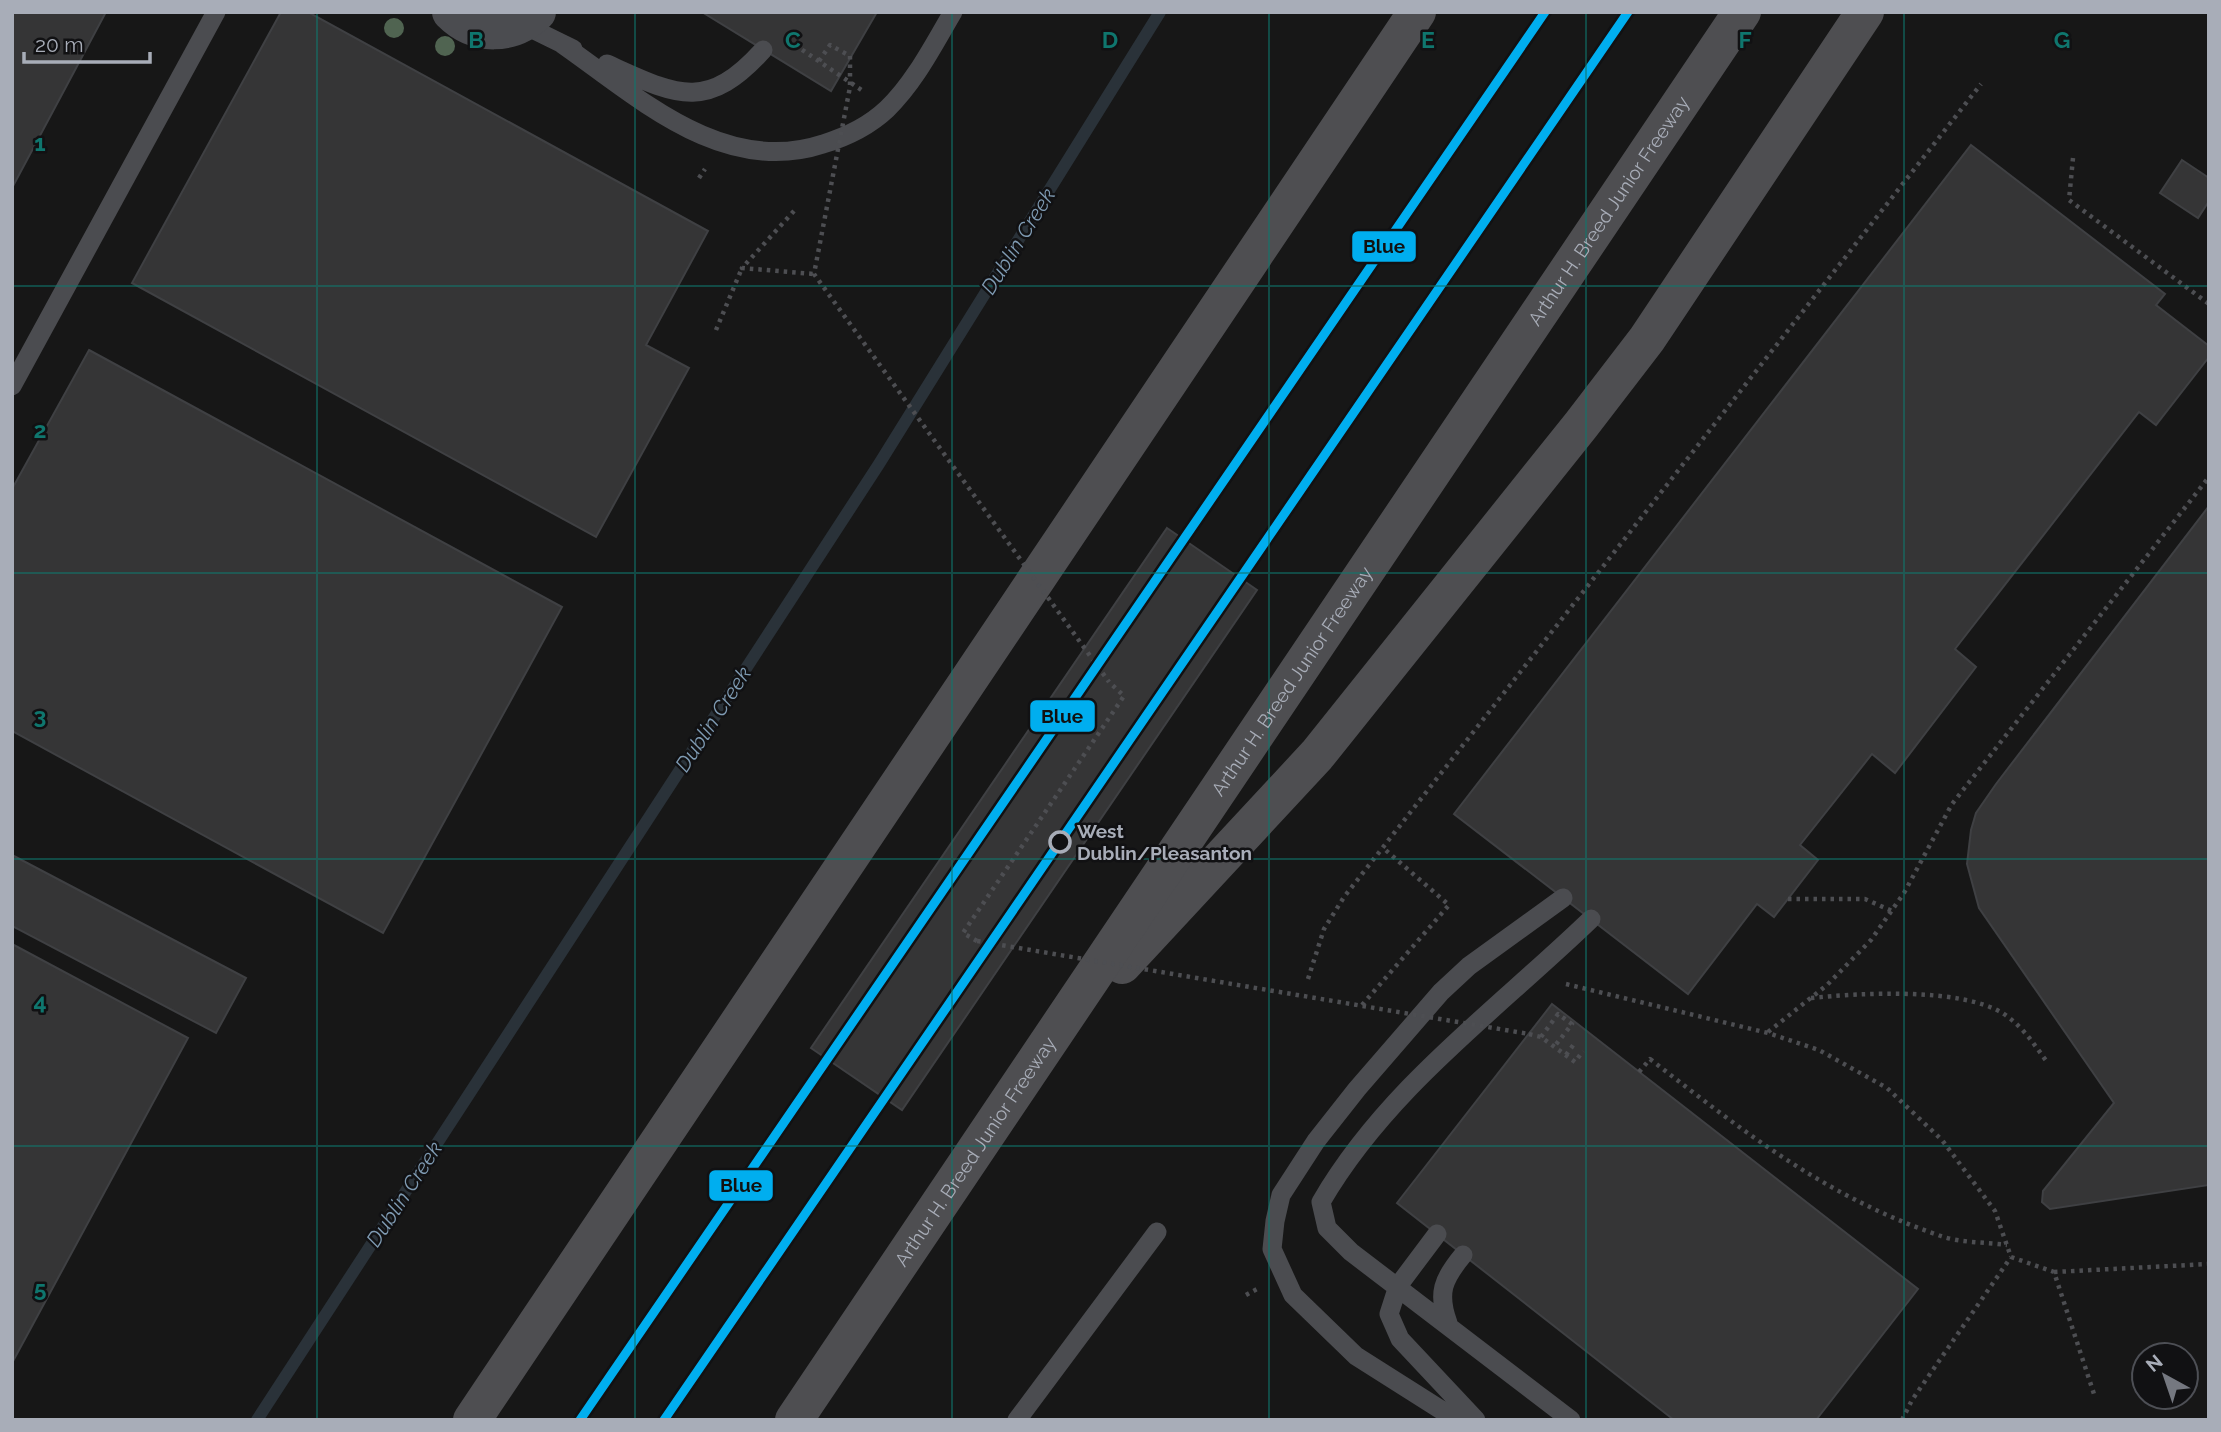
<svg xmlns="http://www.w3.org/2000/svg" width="2221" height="1432" font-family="Raleway,sans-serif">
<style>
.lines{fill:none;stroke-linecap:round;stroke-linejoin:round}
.stream{stroke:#2a3239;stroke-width:12}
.building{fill:#353536;stroke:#3f4043;stroke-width:2}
.path{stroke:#4d4e52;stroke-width:4.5;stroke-dasharray:3.5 5;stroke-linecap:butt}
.service{stroke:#4b4c50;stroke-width:19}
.minor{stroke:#4b4c50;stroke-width:38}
.motorway{stroke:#4e4e51;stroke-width:38}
.path-bridge{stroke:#4d4e52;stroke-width:4.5;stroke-dasharray:3.5 5;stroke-linecap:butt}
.metro-1-casing{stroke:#111113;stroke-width:14}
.metro-1{stroke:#00aeef;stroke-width:9}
.tree{fill:#506451}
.grid{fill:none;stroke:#0f766e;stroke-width:2;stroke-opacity:0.55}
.stop-dot{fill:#111113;stroke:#a8adb8;stroke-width:3.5}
.labels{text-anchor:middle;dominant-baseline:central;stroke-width:5;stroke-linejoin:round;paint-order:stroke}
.street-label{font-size:19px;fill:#a8adb8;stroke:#111113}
.stop-label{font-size:19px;font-weight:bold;fill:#a8adb8;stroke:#111113;text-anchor:start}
.water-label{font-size:21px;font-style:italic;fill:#7f9bb3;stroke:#111113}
.grid-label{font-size:23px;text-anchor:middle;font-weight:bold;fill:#0f766e;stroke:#111113;stroke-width:5;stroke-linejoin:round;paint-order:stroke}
.line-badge{stroke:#111113;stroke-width:2.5}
.pale-badge-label{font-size:19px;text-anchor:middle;font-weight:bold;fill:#111}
</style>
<rect width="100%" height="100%" fill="#171717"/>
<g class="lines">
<!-- stream -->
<path class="stream" d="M 257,1420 L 879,464 L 1160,12"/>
</g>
<!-- building -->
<path class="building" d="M 12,12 L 106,12 L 12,188 Z
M 281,12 L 308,12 L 708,231 L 646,345 L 689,368 L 596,537 L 132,283 Z
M 702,12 L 877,12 L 831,91 Z
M 1971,145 L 2165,294 L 2156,305 L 2209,346 L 2209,357 L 2156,425 L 2139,412 L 1955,649 L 1976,667 L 1895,773 L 1872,754 L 1800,845 L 1818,860 L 1774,917 L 1757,904 L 1688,994 L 1454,814 Z
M 2182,160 L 2209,178 L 2209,201 L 2198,218 L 2160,193 Z
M 89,350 L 562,607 L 383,933 L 12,731 L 12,489 Z
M 2209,506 L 2209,1185 L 2050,1209 L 2042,1202 L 2043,1191 L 2114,1103 L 1979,908 L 1967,864 L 1971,830 L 1976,813 L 1996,784 Z
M 1167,528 L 1257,590 L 902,1110 L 811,1048 Z
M 12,855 L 246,978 L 216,1033 L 12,926 Z
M 12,944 L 188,1038 L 12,1363 Z
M 1552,1004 L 1918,1289 L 1816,1420 L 1674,1420 L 1397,1203 Z"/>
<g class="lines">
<!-- path -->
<path class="path" d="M 795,45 L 863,91
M 819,61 L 830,45 L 850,56
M 2073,158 L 2069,200 L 2209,304
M 699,178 L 705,169
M 794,211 L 742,268 L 814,274
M 716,330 L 742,268
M 1788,899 L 1865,899 L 1892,911
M 977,941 L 963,933 L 1124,696 L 1109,682
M 1308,979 L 1324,929 L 1344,897 L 1981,84
M 1566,984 L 1768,1033 L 1819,1050 L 1887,1088 L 1942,1140 L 1995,1211 L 2011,1257 L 2054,1272 L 2094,1394
M 1811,998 C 1860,993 1962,987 2004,1014 C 2023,1027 2034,1044 2047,1062
M 1362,1005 L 1449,905 L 1382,847
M 1768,1032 L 1827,985 L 1871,940 L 1904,893 L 1952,804 L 2209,477
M 1529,1034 L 1541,1037 L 1575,1062 L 1583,1051
M 1541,1037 L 1558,1014 L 1572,1024 L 1554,1047
M 1566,1055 L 1574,1044
M 1639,1072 L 1650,1059 C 1743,1131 1824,1196 1938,1235 C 1958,1243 1985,1242 2007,1245
M 2054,1272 L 2209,1264
M 1246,1295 L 1257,1289
M 1902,1420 L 1912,1400 L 2011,1257"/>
<!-- service -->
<path class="service" d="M 522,24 L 573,49
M 562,44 C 638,97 723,177 823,144 C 846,137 869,126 887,109 C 915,82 934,44 953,12
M 607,64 C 676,95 706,113 763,50
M 12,386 L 216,12
M 1437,1234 L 1398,1286 L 1389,1314 L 1400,1339 L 1476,1420
M 1448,1323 C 1437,1293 1443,1279 1463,1255
M 1017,1420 L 1157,1232
M 1457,1420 L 1356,1356 L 1293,1295 L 1272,1249 L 1275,1221 L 1281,1195 L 1316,1141 L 1357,1089 L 1441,992 L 1469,966 L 1563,898
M 1571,1420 L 1351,1252 L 1327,1228 L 1321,1202 C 1387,1088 1498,1009 1591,919"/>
<!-- minor -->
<path class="minor" d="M 451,12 C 476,37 512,36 537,12"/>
<!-- motorway -->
<g class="motorway">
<path d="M 1122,965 L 1317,755 L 1581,425 L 1647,339 L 1865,12"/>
<path d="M 472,1420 L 1417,12"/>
<path id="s1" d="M 794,1420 L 1742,12"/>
</g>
<!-- path-bridge -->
<path class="path-bridge" d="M 850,56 L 850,87 L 814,274 L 1109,682
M 977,941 L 1529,1034"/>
<defs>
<path id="metro-1" d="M 580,1420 L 1545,12
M 664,1420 L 1628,12"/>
</defs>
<!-- metro-1 casing -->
<use href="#metro-1" class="metro-1-casing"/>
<!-- metro-1 -->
<use href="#metro-1" class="metro-1"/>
</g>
<!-- trees -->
<g class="tree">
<circle cx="394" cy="28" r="10"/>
<circle cx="445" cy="46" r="10"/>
</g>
<!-- grid -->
<path class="grid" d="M 317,12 L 317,1420M 635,12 L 635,1420M 952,12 L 952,1420M 1269,12 L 1269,1420M 1586,12 L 1586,1420M 1904,12 L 1904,1420M 12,286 L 2209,286M 12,573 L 2209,573M 12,859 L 2209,859M 12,1146 L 2209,1146"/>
<!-- markers -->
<circle class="stop-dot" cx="1060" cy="842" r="10"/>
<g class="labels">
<!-- street labels -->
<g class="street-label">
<text stroke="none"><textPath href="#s1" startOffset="1458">Arthur H. Breed Junior Freeway</textPath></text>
<text stroke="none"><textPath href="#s1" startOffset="891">Arthur H. Breed Junior Freeway</textPath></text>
<text stroke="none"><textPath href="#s1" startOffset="324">Arthur H. Breed Junior Freeway</textPath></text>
</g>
<!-- stop labels -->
<g class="stop-label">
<text x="1077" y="831">West<tspan x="1077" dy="22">Dublin/Pleasanton</tspan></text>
</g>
<!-- water labels -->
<g class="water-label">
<text transform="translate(1018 241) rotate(-58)">Dublin Creek</text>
<text transform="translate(713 719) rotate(-57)">Dublin Creek</text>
<text transform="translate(404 1194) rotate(-57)">Dublin Creek</text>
</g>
</g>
<g class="grid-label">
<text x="476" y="48">B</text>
<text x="793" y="48">C</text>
<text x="1110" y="48">D</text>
<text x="1428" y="48">E</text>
<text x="1745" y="48">F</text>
<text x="2062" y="48">G</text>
<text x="40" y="151">1</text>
<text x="40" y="438">2</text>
<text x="40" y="724">3</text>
<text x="40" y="1010">4</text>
<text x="40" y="1297">5</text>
</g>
<g class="line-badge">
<rect x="1351" y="230" width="66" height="33" rx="7" fill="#00aeef"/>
<rect x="1029" y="699" width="67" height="34" rx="7" fill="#00aeef"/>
<rect x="708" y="1169" width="66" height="33" rx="7" fill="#00aeef"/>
</g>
<g class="pale-badge-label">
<text x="1384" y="253">Blue</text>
<text x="1062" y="723">Blue</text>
<text x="741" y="1192">Blue</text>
</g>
<!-- border -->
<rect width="2221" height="1432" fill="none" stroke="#a8adb8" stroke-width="28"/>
<!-- north arrow -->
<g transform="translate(2165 1376) rotate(320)"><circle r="33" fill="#111113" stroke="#4d4f55" stroke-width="2"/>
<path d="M0-5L12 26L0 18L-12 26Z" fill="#757880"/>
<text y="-10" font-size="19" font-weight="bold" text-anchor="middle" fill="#a8adb8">N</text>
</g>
<!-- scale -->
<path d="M24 52v10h126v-10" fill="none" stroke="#a8adb8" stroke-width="3.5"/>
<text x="35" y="52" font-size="21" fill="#a8adb8" stroke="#111113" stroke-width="5" paint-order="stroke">20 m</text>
</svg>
